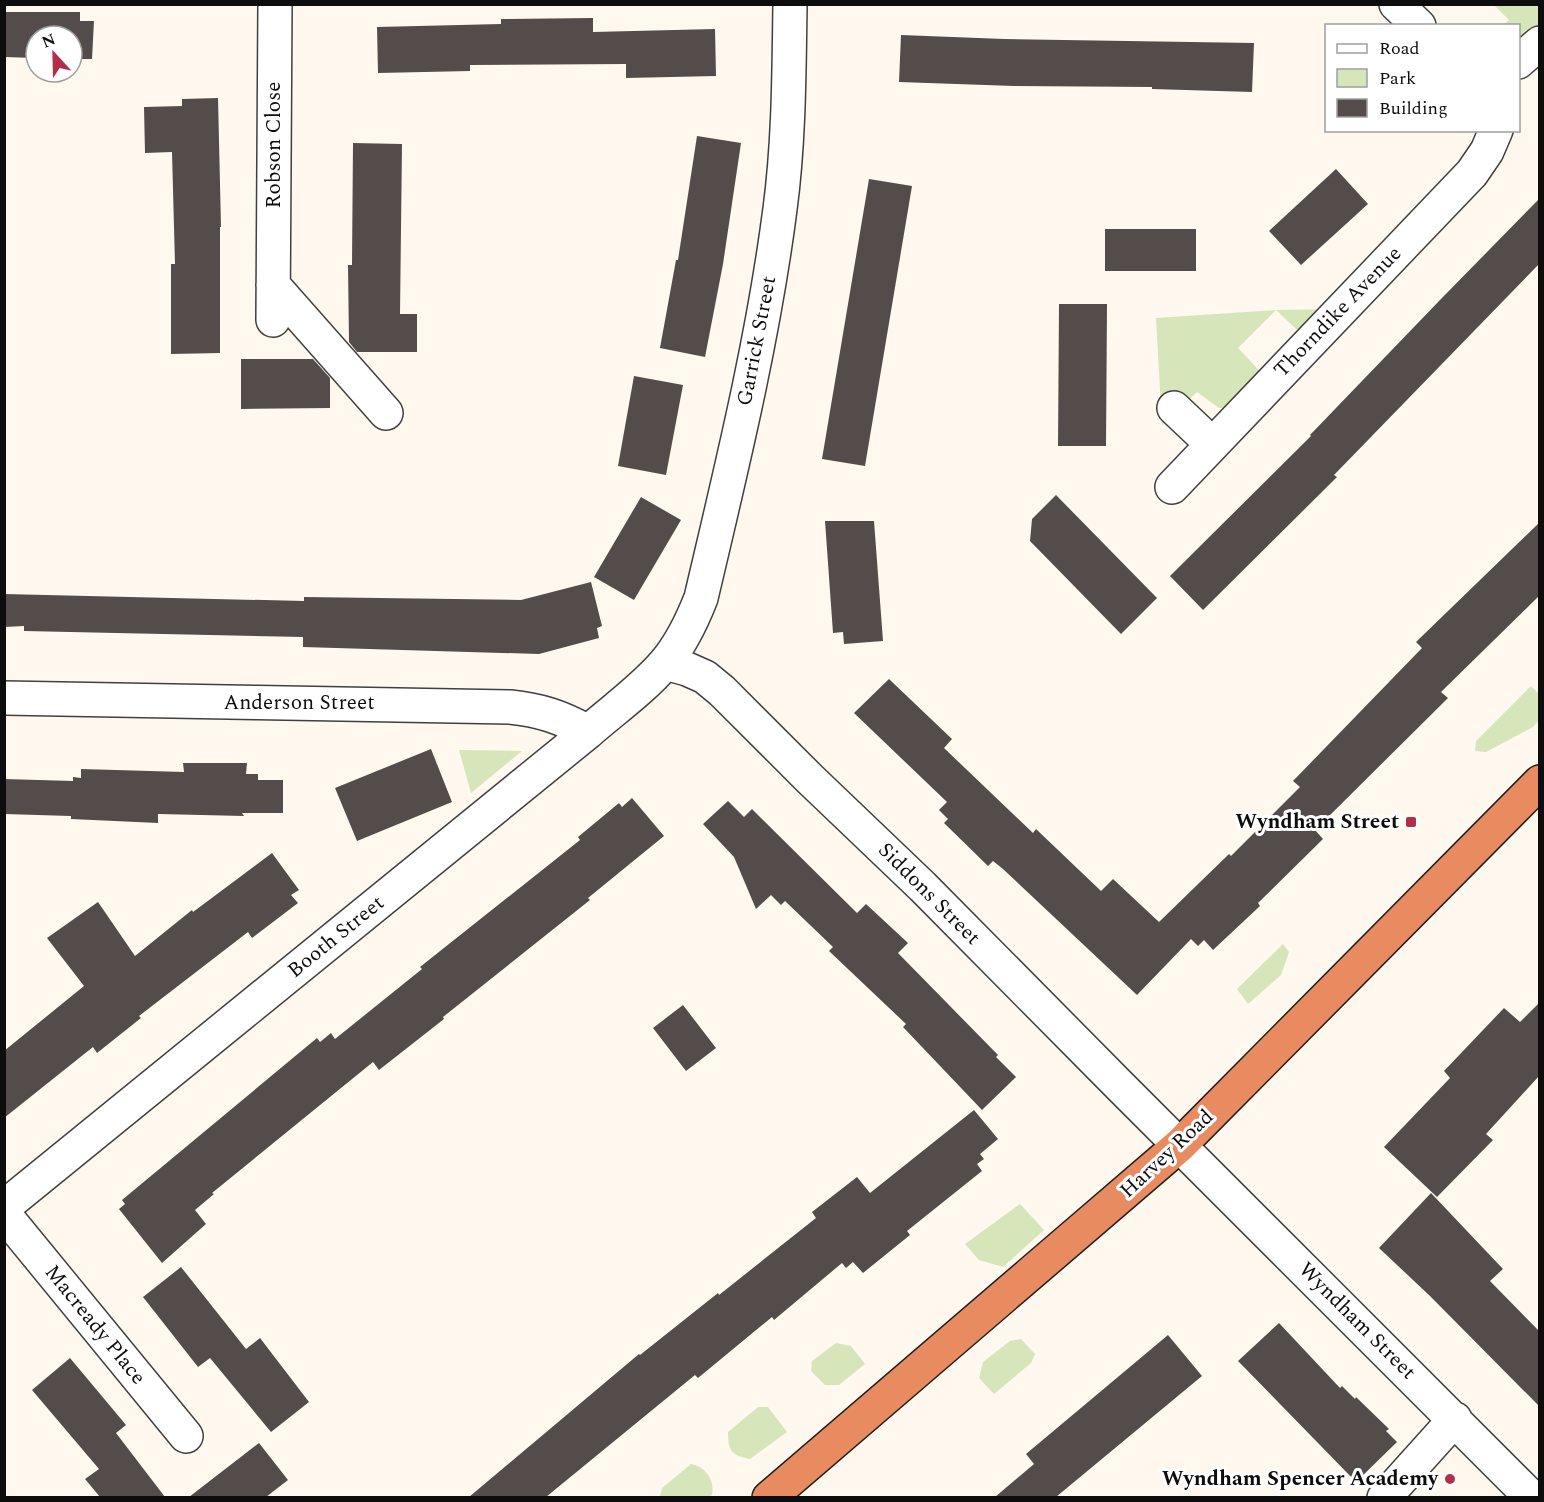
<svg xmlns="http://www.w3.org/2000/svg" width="1544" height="1502" font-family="Spectral,serif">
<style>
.green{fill:#d7e5ba}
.building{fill:#544c4a}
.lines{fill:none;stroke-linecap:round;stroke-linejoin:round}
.minor-casing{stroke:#404040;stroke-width:36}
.highway-casing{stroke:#1e1e1e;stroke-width:36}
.minor{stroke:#fff;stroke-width:33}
.highway{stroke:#e98b60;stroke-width:33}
.poi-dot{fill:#b13049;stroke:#fff;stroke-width:2}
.labels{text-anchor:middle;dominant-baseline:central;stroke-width:6;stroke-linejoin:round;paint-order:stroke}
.street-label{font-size:21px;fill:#0d0d0d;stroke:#fff}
.poi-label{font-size:21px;font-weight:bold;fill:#0d0d0d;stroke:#fff;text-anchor:end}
</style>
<rect width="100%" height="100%" fill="#fef8ee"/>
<!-- green -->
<path class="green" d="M 1494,5 L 1537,5 L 1539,7 L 1539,34 L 1519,49 L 1518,26 L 1503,25 L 1509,20 Z
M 1342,309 L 1310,342 L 1276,310 L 1238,348 L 1271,383 L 1235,409 L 1219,408 L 1197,392 L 1162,425 L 1156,318 L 1276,310 Z
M 1531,686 L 1539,694 L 1539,720 L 1533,727 L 1486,752 L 1475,751 L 1476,741 Z
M 459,750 L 522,751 L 471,793 Z
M 1283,944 L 1289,952 L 1281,975 L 1248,1004 L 1237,989 Z
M 1020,1204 L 1044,1230 L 1003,1267 L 979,1260 L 965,1244 Z
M 1021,1339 L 1035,1354 L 1031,1363 L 994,1394 L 979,1378 L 983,1362 L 1010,1341 Z
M 836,1343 L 851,1346 L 865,1364 L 839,1385 L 825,1385 L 811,1371 L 812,1361 Z
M 758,1407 L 768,1407 L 787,1432 L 750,1459 C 732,1455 728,1452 728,1432 Z
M 691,1464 C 706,1467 715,1480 712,1495 L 709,1497 L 660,1497 L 662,1488 Z"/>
<!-- building -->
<path class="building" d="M 4,12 L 80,12 L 80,21 L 94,21 L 92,59 L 72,59 L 72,36 L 36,36 L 36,58 L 4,57 Z
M 593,18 L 593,32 L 715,29 L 716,76 L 626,78 L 626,64 L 470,65 L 470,71 L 378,73 L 377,27 L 501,24 L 501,19 Z
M 901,35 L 1004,39 L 1254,43 L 1252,92 L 1152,89 L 1152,87 L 1014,86 L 899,82 Z
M 218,98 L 221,227 L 220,227 L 220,353 L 171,354 L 171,264 L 175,264 L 172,152 L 145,153 L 144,107 L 182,106 L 182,99 Z
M 697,136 L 741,143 L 723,264 L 705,357 L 660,348 L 676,260 L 678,260 Z
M 353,143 L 402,144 L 400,314 L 417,314 L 417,352 L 357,352 L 349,342 L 348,265 L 352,265 Z
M 1336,169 L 1368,204 L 1301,265 L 1269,231 Z
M 869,179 L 912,186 L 865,466 L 822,459 Z
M 1539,199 L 1539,264 L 1334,475 L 1337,477 L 1203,610 L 1170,576 L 1311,436 L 1310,435 L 1440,300 Z
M 1105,229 L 1196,229 L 1196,271 L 1105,271 Z
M 1059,304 L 1107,304 L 1106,446 L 1058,446 Z
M 241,359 L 313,359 L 330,378 L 330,408 L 241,409 Z
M 634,376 L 683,385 L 666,475 L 618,466 Z
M 1056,495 L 1157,598 L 1121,634 L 1030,541 L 1032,519 Z
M 641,497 L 681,520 L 634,600 L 594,577 Z
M 825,521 L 874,521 L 883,641 L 844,644 L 843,632 L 833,633 Z
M 1539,523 L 1539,596 L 1441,692 L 1448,698 L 1321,824 L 1315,830 L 1323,839 L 1258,903 L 1260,906 L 1213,950 L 1204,940 L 1198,946 L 1191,939 L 1137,995 L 1003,869 L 993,861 L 988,866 L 944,823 L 948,819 L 939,810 L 947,802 L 854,713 L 889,679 L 952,739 L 944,748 L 1033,833 L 1036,829 L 1101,891 L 1113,879 L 1159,922 L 1229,854 L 1231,856 L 1300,787 L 1293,781 L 1422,648 L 1416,642 Z
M 591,582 L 602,626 L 597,628 L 599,638 L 539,654 L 303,647 L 303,637 L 24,631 L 24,626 L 4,627 L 4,594 L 304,601 L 304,597 L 521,600 Z
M 431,749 L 452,802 L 357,841 L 335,788 Z
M 183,763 L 247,763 L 246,774 L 258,774 L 258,780 L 283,780 L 283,813 L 242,813 L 244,816 L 158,814 L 158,823 L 71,819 L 71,816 L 4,814 L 4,779 L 73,781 L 73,777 L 81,778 L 81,769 L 184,772 Z
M 632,798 L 664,836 L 588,898 L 590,900 L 443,1017 L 444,1019 L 379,1070 L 373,1062 L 212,1193 L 214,1194 L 195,1210 L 206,1224 L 162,1263 L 119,1209 L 125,1204 L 122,1200 L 317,1038 L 320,1042 L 331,1033 L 335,1039 L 422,969 L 420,967 L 580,840 L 578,837 L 619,803 L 622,807 Z
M 728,801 L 744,817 L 752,809 L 857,913 L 866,904 L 908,943 L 898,953 L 998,1055 L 996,1057 L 1016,1077 L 982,1110 L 903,1027 L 906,1024 L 829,951 L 833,947 L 785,901 L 781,905 L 771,895 L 756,909 L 734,857 L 703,824 Z
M 272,853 L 299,890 L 291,895 L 298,903 L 252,938 L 248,932 L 139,1016 L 141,1018 L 97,1053 L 93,1047 L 4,1118 L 4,1051 L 84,986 L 47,938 L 98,902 L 135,956 L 192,910 L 193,912 Z
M 1539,1003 L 1539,1076 L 1486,1134 L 1493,1140 L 1437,1197 L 1384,1147 L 1450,1078 L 1444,1071 L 1504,1008 L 1520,1022 Z
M 683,1005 L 716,1048 L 686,1071 L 653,1028 Z
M 974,1110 L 998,1139 L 980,1154 L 984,1159 L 977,1164 L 982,1171 L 907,1231 L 910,1235 L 863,1273 L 853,1262 L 846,1268 L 842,1263 L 774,1320 L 772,1317 L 698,1378 L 695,1375 L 546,1497 L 469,1497 L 639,1354 L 640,1355 L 718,1293 L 719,1295 L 816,1218 L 812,1212 L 857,1177 L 870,1193 Z
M 1431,1193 L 1503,1269 L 1490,1281 L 1539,1331 L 1539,1406 L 1430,1296 L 1379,1248 Z
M 181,1267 L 246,1349 L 260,1338 L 309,1402 L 271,1432 L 210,1358 L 198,1367 L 143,1297 Z
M 1279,1323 L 1340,1388 L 1342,1386 L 1355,1399 L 1356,1397 L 1389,1429 L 1386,1431 L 1397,1442 L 1356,1482 L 1238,1361 Z
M 1168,1335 L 1202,1376 L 1056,1497 L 995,1497 L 1034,1464 L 1026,1454 Z
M 70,1358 L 126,1425 L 116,1433 L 165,1497 L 100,1497 L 85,1479 L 99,1469 L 32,1390 Z
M 259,1443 L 288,1480 L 266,1497 L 189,1497 Z"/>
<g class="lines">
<defs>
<path id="minor" d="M 1396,4 L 1419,26
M 1518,62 L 1540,43
M 273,285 L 386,413
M 273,320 L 275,4
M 1174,408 L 1212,444
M 1172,487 L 1472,173 L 1487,151 L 1496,130
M 665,663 L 687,669 L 705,677 L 722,691 L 810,779 L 923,887 L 1118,1084 L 1532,1498
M 4,698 C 173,702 341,703 510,707 C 540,710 561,717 588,732
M 4,1207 L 588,732 C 613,710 643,689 665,663 C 681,644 692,621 701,598 C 731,470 763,341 780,209 C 789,142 789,72 790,4
M 4,1214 L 186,1436
M 1384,1498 L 1455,1419"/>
<path id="highway" d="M 769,1498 L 1180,1145 L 1540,782"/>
</defs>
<!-- minor casing -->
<use href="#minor" class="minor-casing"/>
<!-- highway casing -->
<use href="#highway" class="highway-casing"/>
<!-- minor -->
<use href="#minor" class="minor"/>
<!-- highway -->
<use href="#highway" class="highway"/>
</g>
<!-- markers -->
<g class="poi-dot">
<rect x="1405" y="816" width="12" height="12" rx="3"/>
<circle cx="1450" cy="1479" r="6"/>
</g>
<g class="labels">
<!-- street labels -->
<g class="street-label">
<text transform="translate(274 145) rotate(-90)">Robson Close</text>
<text transform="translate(1338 312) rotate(-46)">Thorndike Avenue</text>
<text transform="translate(757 341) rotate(-79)">Garrick Street</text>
<text x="299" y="703">Anderson Street</text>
<text transform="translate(929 894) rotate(45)">Siddons Street</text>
<text transform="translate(336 937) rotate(-39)">Booth Street</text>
<text transform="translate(1167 1154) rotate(-43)">Harvey Road</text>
<text transform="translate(1357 1321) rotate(45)">Wyndham Street</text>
<text transform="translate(95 1325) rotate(51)">Macready Place</text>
</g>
<!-- poi labels -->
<g class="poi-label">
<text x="1399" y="822">Wyndham Street</text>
<text x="1438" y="1479">Wyndham Spencer Academy</text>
</g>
</g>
<!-- border -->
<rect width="1544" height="1502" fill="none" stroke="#0d0d0d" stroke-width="12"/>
<!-- legend -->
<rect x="1325" y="24" width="195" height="108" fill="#ffffff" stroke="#9e9e9e" stroke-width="1.5"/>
<rect x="1337" y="44" width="30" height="9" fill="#ffffff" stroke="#9e9e9e" stroke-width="1.5"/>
<text x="1379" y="54" font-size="18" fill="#0d0d0d">Road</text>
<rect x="1337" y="69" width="30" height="18" fill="#d7e5ba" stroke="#9e9e9e" stroke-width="1.5"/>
<text x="1379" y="84" font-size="18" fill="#0d0d0d">Park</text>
<rect x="1337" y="99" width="30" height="18" fill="#544c4a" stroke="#9e9e9e" stroke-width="1.5"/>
<text x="1379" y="114" font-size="18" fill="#0d0d0d">Building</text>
<!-- north arrow -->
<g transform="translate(54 54) rotate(338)"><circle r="28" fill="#ffffff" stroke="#9e9e9e" stroke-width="1.5"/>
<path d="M0-4.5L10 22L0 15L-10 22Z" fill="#b13049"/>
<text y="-9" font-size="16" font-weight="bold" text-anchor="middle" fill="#0d0d0d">N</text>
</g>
</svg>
